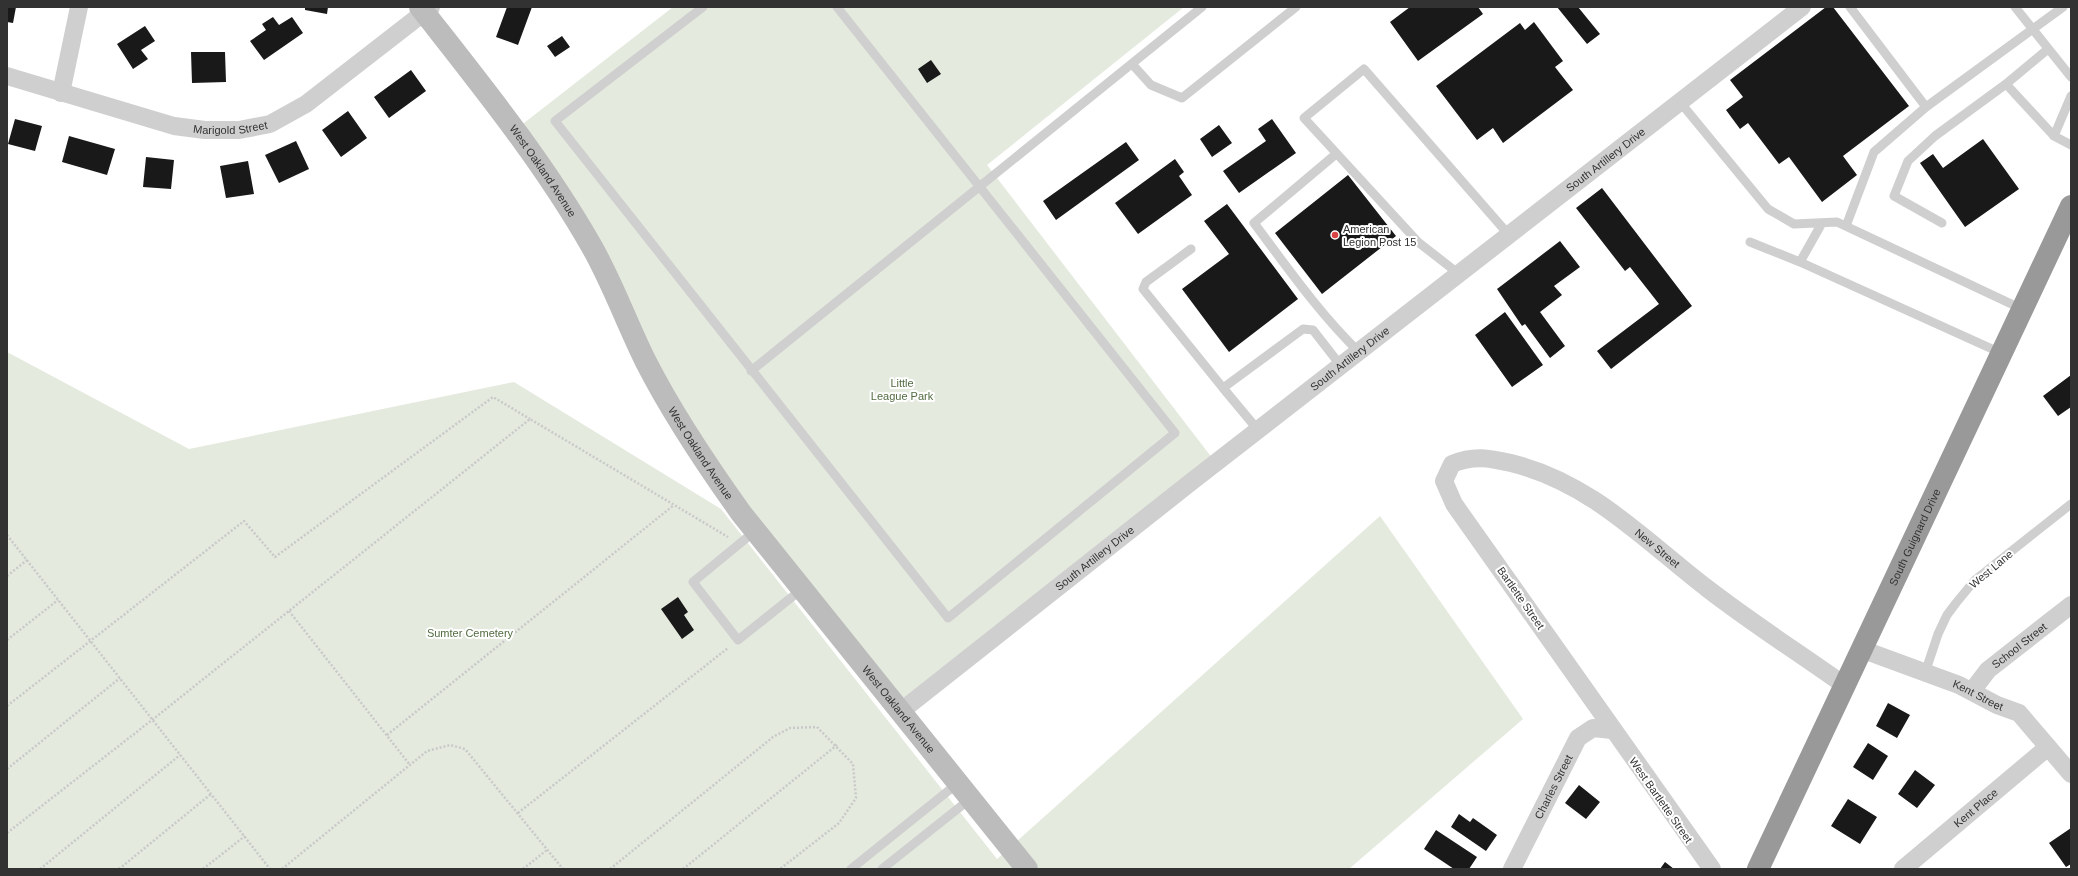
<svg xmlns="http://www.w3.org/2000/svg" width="2078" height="876" font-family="Arial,sans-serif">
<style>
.green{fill:#e4eade}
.building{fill:#191919}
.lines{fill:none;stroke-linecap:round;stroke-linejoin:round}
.path{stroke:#c9c9c9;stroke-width:2.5;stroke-dasharray:2 2;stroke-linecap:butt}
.lane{stroke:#cfcfcf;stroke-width:9}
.street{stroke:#cfcfcf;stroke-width:18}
.secondary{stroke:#bcbcbc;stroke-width:22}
.highway{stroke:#999;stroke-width:22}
.poi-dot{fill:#d94344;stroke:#fff;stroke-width:1.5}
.labels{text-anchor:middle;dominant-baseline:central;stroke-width:4;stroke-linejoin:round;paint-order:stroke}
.street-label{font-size:11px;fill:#323232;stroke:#fff}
.poi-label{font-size:11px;fill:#323232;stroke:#fff;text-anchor:start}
.park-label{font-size:11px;fill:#526b41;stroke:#fff}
</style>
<rect width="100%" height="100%" fill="#fff"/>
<!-- green -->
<path class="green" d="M 673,7 L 1184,7 L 987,165 L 1216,463 L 900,712 L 741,513 L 515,130 Z
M 7,352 L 189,449 L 514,382 L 721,509 L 997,859 L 1380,516 L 1523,719 L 1349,869 L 7,869 Z"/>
<!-- building -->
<path class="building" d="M 7,7 L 16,7 L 13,23 L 7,22 Z
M 305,7 L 328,7 L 327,14 L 305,10 Z
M 507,7 L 532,7 L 518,45 L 496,37 Z
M 1410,7 L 1478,7 L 1483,14 L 1418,61 L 1390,22 Z
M 1557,7 L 1578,7 L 1600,34 L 1587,44 Z
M 1826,7 L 1833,7 L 1909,106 L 1843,156 L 1857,175 L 1822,202 L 1789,157 L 1779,164 L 1748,123 L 1740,129 L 1726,110 L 1743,97 L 1730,80 Z
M 273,17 L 279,25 L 292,17 L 303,33 L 264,60 L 250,41 L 266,30 L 262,24 Z
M 1534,22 L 1563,61 L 1555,67 L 1573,90 L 1503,143 L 1493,128 L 1477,140 L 1436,86 L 1520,23 L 1525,30 Z
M 145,26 L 155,41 L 141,50 L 148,59 L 133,69 L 117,44 Z
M 562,36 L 570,47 L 555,57 L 547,46 Z
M 191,52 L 225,52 L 226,82 L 192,83 Z
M 931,60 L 941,74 L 927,83 L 918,69 Z
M 411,70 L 426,91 L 389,118 L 374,97 Z
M 348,111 L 367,138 L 341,157 L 322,130 Z
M 15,119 L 42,126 L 35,151 L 8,144 Z
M 1272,119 L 1296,153 L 1239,193 L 1223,171 L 1266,141 L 1258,129 Z
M 1219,125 L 1232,143 L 1212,157 L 1200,139 Z
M 69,136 L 115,149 L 107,175 L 62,162 Z
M 1983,139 L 2019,189 L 1965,227 L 1920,163 L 1933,154 L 1943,168 Z
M 296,141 L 309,169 L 279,183 L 265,155 Z
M 1126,142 L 1139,160 L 1056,220 L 1043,201 Z
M 146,157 L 174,160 L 171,189 L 143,187 Z
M 1175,159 L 1184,172 L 1179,176 L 1192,195 L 1138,234 L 1115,203 Z
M 248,161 L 254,194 L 226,198 L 220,166 Z
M 1348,175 L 1396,236 L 1322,294 L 1275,233 Z
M 1602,188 L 1692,306 L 1611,369 L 1597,351 L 1659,304 L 1630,267 L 1625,271 L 1576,208 Z
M 1227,204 L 1298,299 L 1229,352 L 1182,289 L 1229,254 L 1204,221 Z
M 1560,241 L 1580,267 L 1554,286 L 1562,295 L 1540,312 L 1565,346 L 1550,358 L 1525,324 L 1522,326 L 1497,289 Z
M 1505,312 L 1543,365 L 1512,387 L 1475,335 Z
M 2071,375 L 2071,407 L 2058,416 L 2043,396 Z
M 678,597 L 688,612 L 684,615 L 694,630 L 682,639 L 661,609 Z
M 1888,703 L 1910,715 L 1897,738 L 1876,726 Z
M 1868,743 L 1888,756 L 1873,780 L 1853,767 Z
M 1915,770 L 1935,785 L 1917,808 L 1898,794 Z
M 1579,785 L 1600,802 L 1586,819 L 1565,803 Z
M 1848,799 L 1877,817 L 1860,844 L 1831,826 Z
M 1459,814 L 1470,822 L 1473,818 L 1497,835 L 1486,851 L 1451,827 Z
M 2071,828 L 2071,864 L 2066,867 L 2049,843 Z
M 1436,830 L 1477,857 L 1469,869 L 1454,869 L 1424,849 Z
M 1665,862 L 1674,869 L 1660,869 Z"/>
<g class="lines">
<!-- path -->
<path class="path" d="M 7,535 L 270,869
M 7,576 L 27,560
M 289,611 L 410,765
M 7,640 L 58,600
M 7,706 L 244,521 L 275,557 L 493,397 L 530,419
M 387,735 L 674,505
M 7,769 L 120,678
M 518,813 L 728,648
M 7,833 L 152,720 L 530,419 L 728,537
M 40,869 L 180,755
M 119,869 L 211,794
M 203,869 L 245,836
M 282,869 L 427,751 L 450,745 L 465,749 L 563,869
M 523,869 L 547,850
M 610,869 L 773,737 L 790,728 L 817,727 L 853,764 L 856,798 L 839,823 L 780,869
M 683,869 L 837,745"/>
<!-- lane -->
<path class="lane" d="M 703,7 L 555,121 L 948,618 L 1175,433 L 837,7
M 1850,7 L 1926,107
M 2015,7 L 2071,77
M 1132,64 L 1151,85 L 1182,98 L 1296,7
M 2006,84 L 2048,49
M 2071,96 L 2054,136 L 2071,145
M 1680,102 L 1768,209 L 1794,224 L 1837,222 L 2022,309
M 1336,154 L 1254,223 C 1287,267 1319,313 1359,352
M 1822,223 L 1800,262 L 2001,353
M 1942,223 L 1894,196 L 1908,161 L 1935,136 L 2006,84 L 2054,136
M 1846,226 L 1874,152 L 1926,107 L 2063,7
M 1750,242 L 1800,262
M 1191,249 L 1146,282 L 1143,289 L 1223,388
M 1459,274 L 1418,242 L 1304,118 L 1364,69 L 1509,235
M 751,371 L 1202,7
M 1258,430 L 1223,388 L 1303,329 L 1313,330 L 1341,366
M 755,531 L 693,582 L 738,640 L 802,589
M 1925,673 L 1938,634 L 1947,615 L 1956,603 L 1975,580 L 2071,504
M 851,869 L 958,783
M 882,869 L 970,799"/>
<!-- street -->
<g class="street">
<path id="s1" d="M 7,76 L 174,126 L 205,130 L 239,130 L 270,124 L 306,104 L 431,7"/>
<path d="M 61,93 L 79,7"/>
<path id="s2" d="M 1861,649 L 1959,685 L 1997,705 L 2019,713 L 2071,774"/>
<path id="s3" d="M 1972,691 L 1988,670 L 2071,605"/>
<path id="s4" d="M 900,712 L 1191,482 L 1802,7"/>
<path id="s5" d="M 1512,869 L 1578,738 L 1593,728 L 1612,730"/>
<path id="s6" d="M 1712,869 L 1454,504 L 1444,481 L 1452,464 C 1474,455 1489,458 1511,463 C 1592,483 1644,540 1708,589 C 1752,623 1799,653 1844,685"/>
<path id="s7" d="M 1903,869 L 2048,747"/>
</g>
<!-- secondary -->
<path class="secondary" id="s8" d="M 420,7 C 481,85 543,161 592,247 C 613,284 627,324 646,362 C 673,415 706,464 741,513 L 1027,869"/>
<!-- highway -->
<path class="highway" id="s9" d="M 1758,869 L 2071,206"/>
</g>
<!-- markers -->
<circle class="poi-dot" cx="1335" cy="235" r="4"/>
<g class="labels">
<!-- street labels -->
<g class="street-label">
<text stroke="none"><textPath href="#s1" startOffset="231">Marigold Street</textPath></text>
<text stroke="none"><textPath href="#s4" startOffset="896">South Artillery Drive</textPath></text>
<text stroke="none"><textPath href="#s8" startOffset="205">West Oakland Avenue</textPath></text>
<text stroke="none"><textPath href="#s4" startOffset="572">South Artillery Drive</textPath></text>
<text stroke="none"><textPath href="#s8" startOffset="529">West Oakland Avenue</textPath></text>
<text stroke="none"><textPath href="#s9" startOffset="367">South Guignard Drive</textPath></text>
<text stroke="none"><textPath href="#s6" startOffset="722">New Street</textPath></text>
<text stroke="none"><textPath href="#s4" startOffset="248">South Artillery Drive</textPath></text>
<text transform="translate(1991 569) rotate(-40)">West Lane</text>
<text transform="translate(1521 598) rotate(55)">Bartlette Street</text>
<text stroke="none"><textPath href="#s3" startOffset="66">School Street</textPath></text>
<text stroke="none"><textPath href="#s2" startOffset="126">Kent Street</textPath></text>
<text stroke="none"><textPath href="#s8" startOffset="853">West Oakland Avenue</textPath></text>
<text stroke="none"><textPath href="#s5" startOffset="92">Charles Street</textPath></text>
<text transform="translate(1661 800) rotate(55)">West Bartlette Street</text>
<text stroke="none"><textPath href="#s7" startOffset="95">Kent Place</textPath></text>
</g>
<!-- poi labels -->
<g class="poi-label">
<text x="1343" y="229">American<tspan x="1343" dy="13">Legion Post 15</tspan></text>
</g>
<!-- park labels -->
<g class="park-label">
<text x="902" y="383">Little<tspan x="902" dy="13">League Park</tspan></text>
<text x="470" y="633">Sumter Cemetery</text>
</g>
</g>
<!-- border -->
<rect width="2078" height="876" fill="none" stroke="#323232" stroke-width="16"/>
</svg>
